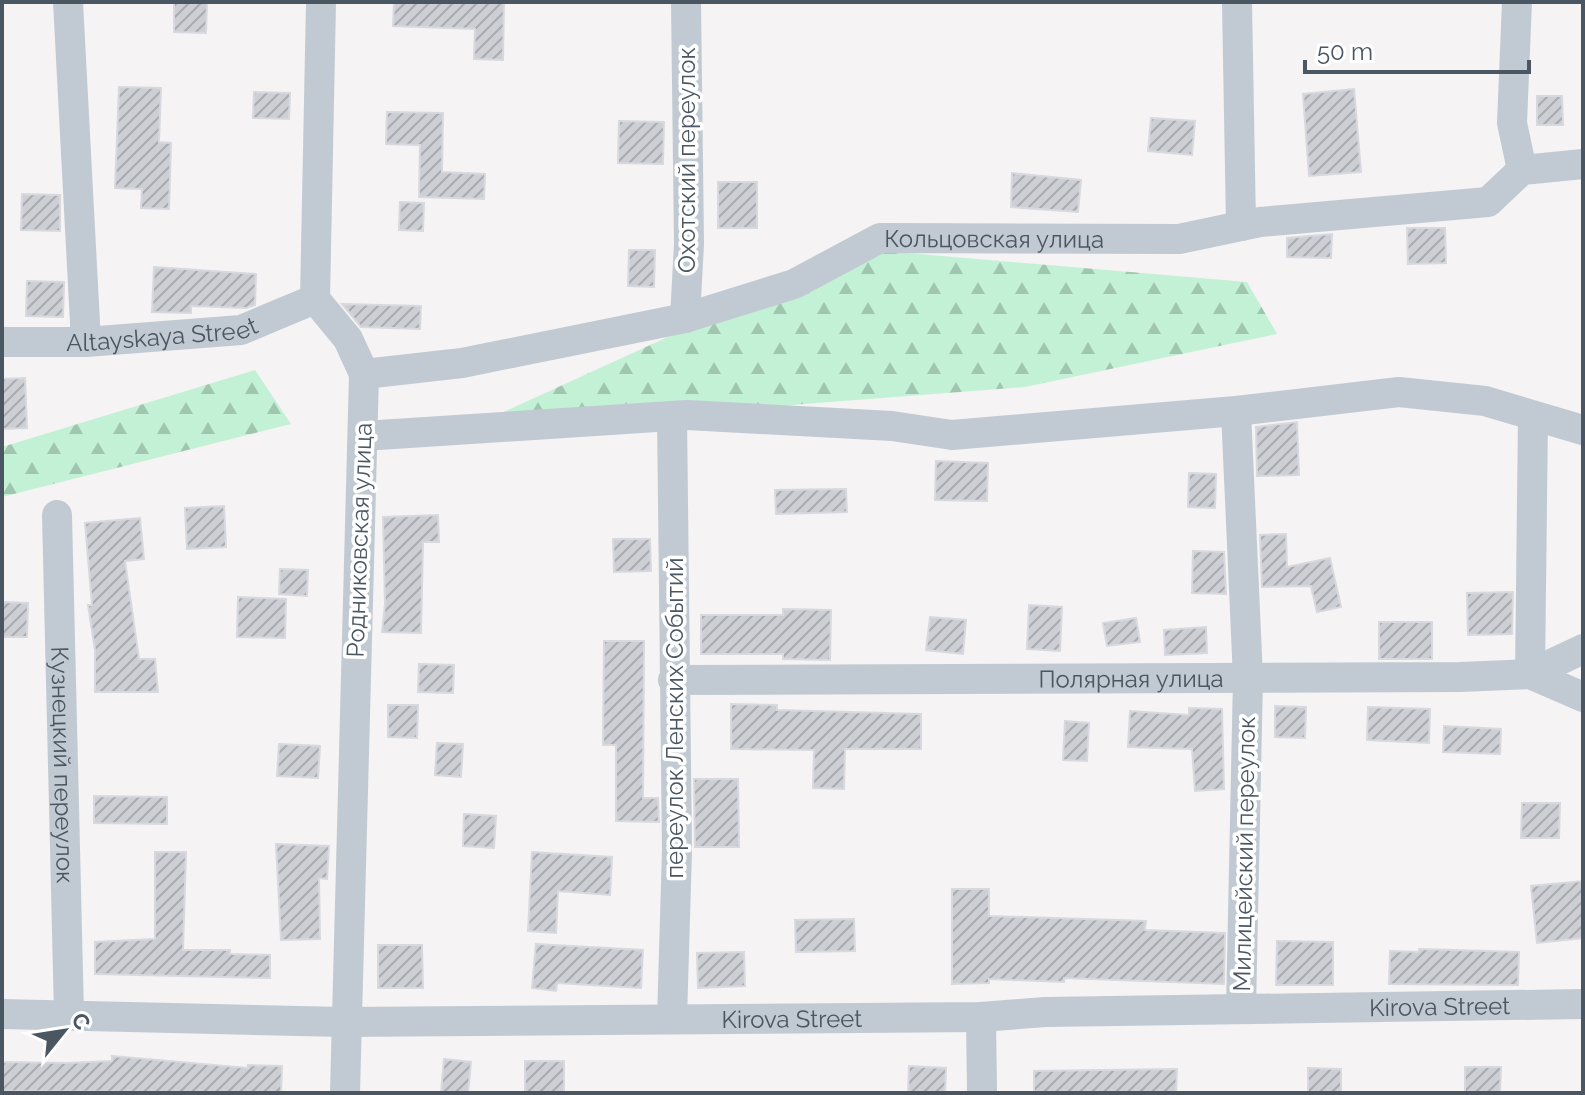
<svg xmlns="http://www.w3.org/2000/svg" width="1585" height="1095" font-family="Raleway,sans-serif">
<style>
.forest{fill:url(#forest-firs)}
.building{fill:url(#building-hatch);stroke:#d7d9de;stroke-width:2}
.lines{fill:none;stroke-linecap:round;stroke-linejoin:round}
.minor{stroke:#c1cad2;stroke-width:30}
.labels{text-anchor:middle;dominant-baseline:central;stroke-width:7;stroke-linejoin:round;paint-order:stroke}
.street-label{font-size:24px;fill:#4a5661;stroke:#fff}
</style>
<defs>
<pattern id="forest-firs" width="22" height="20" patternUnits="userSpaceOnUse" patternTransform="scale(2)"><rect width="22" height="20" fill="#c3f1d5"/><path d="M5 1l3.5 6h-7zM16 11l3.5 6h-7z" fill="#a0c6b0"/></pattern>
<pattern id="building-hatch" width="6" height="6" patternUnits="userSpaceOnUse" patternTransform="scale(2)"><rect width="6" height="6" fill="#cdcfd5"/><path d="M-1 1l2-2M0 6l6-6M5 7l2-2" fill="none" stroke="#a8abb0"/></pattern>
</defs>
<rect width="100%" height="100%" fill="#f5f3f3"/>
<!-- forest -->
<path class="forest" d="M 860,249 L 1247,282 L 1277,334 L 1025,387 L 464,430 Z
M 255,370 L 291,424 L 2,497 L 2,447 Z"/>
<!-- building -->
<path class="building" d="M 174,2 L 207,2 L 206,33 L 174,32 Z
M 394,2 L 504,2 L 503,60 L 474,59 L 475,29 L 393,26 Z
M 119,87 L 161,88 L 159,142 L 171,143 L 169,209 L 141,208 L 142,189 L 115,188 Z
M 1354,89 L 1361,172 L 1309,176 L 1303,94 Z
M 254,92 L 290,93 L 289,119 L 253,118 Z
M 1537,96 L 1562,96 L 1563,125 L 1537,125 Z
M 387,112 L 443,113 L 442,172 L 485,174 L 484,199 L 419,197 L 420,145 L 386,144 Z
M 1151,118 L 1195,121 L 1192,155 L 1148,151 Z
M 619,121 L 664,122 L 663,164 L 618,163 Z
M 1012,173 L 1081,180 L 1078,212 L 1011,207 Z
M 718,182 L 757,182 L 757,228 L 718,228 Z
M 22,194 L 60,195 L 60,231 L 21,230 Z
M 400,202 L 424,203 L 423,231 L 399,230 Z
M 1407,228 L 1445,228 L 1446,263 L 1408,264 Z
M 1332,234 L 1331,258 L 1287,257 L 1287,238 Z
M 629,250 L 655,250 L 654,287 L 628,286 Z
M 154,267 L 256,274 L 255,305 L 246,308 L 191,306 L 191,313 L 152,312 Z
M 27,281 L 64,282 L 63,317 L 26,316 Z
M 342,304 L 421,306 L 420,329 L 361,327 Z
M 25,378 L 27,428 L 2,429 L 2,379 Z
M 1297,422 L 1299,475 L 1257,476 L 1256,427 Z
M 936,461 L 988,463 L 987,501 L 935,500 Z
M 1189,473 L 1216,474 L 1215,508 L 1188,507 Z
M 846,489 L 847,512 L 776,514 L 775,490 Z
M 224,506 L 226,547 L 187,549 L 185,508 Z
M 438,515 L 439,542 L 423,542 L 421,633 L 382,632 L 385,604 L 383,517 Z
M 140,518 L 144,559 L 125,561 L 139,659 L 155,659 L 158,692 L 95,692 L 95,650 L 88,605 L 92,605 L 85,523 Z
M 1286,534 L 1287,567 L 1330,558 L 1341,607 L 1317,612 L 1311,586 L 1262,587 L 1260,535 Z
M 613,539 L 650,539 L 651,571 L 614,572 Z
M 1193,551 L 1224,552 L 1226,594 L 1192,593 Z
M 280,569 L 308,570 L 307,596 L 279,594 Z
M 1513,592 L 1512,634 L 1468,635 L 1467,593 Z
M 238,597 L 286,599 L 285,638 L 237,637 Z
M 2,602 L 28,603 L 27,637 L 2,637 Z
M 1029,605 L 1062,607 L 1060,651 L 1027,649 Z
M 783,609 L 831,610 L 830,660 L 783,659 L 783,654 L 701,654 L 701,615 L 783,615 Z
M 930,617 L 966,620 L 963,654 L 926,650 Z
M 1136,618 L 1140,642 L 1107,646 L 1103,623 Z
M 1379,622 L 1432,622 L 1432,659 L 1379,659 Z
M 1206,627 L 1207,653 L 1165,655 L 1164,630 Z
M 604,641 L 644,641 L 643,798 L 658,798 L 659,822 L 616,821 L 616,745 L 603,745 Z
M 419,664 L 454,665 L 453,693 L 418,692 Z
M 731,704 L 777,705 L 777,710 L 921,714 L 921,749 L 845,749 L 844,789 L 813,788 L 814,750 L 731,749 Z
M 388,705 L 418,705 L 417,738 L 388,737 Z
M 1275,706 L 1306,707 L 1305,738 L 1275,737 Z
M 1368,707 L 1430,709 L 1429,743 L 1367,740 Z
M 1189,708 L 1222,709 L 1224,789 L 1195,791 L 1192,749 L 1128,747 L 1130,711 L 1189,715 Z
M 1065,721 L 1089,723 L 1087,761 L 1063,760 Z
M 1444,726 L 1501,729 L 1500,754 L 1443,752 Z
M 437,743 L 463,744 L 461,777 L 435,775 Z
M 279,744 L 320,746 L 318,778 L 277,776 Z
M 694,779 L 738,779 L 739,847 L 695,847 Z
M 94,796 L 167,797 L 167,824 L 94,823 Z
M 1522,803 L 1560,803 L 1559,838 L 1521,838 Z
M 464,814 L 496,816 L 494,848 L 463,846 Z
M 276,844 L 329,846 L 327,879 L 319,878 L 320,939 L 281,940 Z
M 155,852 L 186,852 L 183,950 L 230,950 L 230,954 L 270,955 L 270,978 L 95,974 L 95,942 L 155,939 Z
M 532,852 L 612,857 L 610,895 L 558,891 L 556,933 L 528,931 Z
M 1583,881 L 1583,938 L 1537,943 L 1531,886 Z
M 952,889 L 989,889 L 989,916 L 1146,921 L 1145,930 L 1225,933 L 1224,984 L 1064,978 L 1064,982 L 989,979 L 989,983 L 952,984 Z
M 854,919 L 855,951 L 796,952 L 795,920 Z
M 1277,941 L 1333,942 L 1333,985 L 1276,985 Z
M 536,944 L 643,950 L 641,988 L 557,983 L 556,991 L 532,988 Z
M 378,945 L 422,945 L 423,988 L 378,988 Z
M 1419,949 L 1519,952 L 1518,985 L 1389,984 L 1390,951 L 1419,952 Z
M 744,952 L 745,986 L 698,988 L 697,953 Z
M 112,1056 L 248,1068 L 248,1065 L 282,1066 L 281,1093 L 2,1091 L 2,1062 L 67,1063 L 112,1061 Z
M 444,1059 L 471,1062 L 468,1093 L 441,1093 Z
M 525,1061 L 564,1061 L 564,1093 L 525,1093 Z
M 909,1066 L 946,1068 L 945,1093 L 908,1093 Z
M 1465,1067 L 1501,1067 L 1500,1093 L 1465,1093 Z
M 1308,1068 L 1341,1069 L 1341,1093 L 1308,1093 Z
M 1177,1069 L 1176,1093 L 1034,1093 L 1034,1071 Z"/>
<g class="lines">
<!-- minor -->
<g class="minor">
<path d="M 68,2 L 86,342"/>
<path d="M 321,2 L 315,299 L 348,339 L 364,374 L 345,1093"/>
<path d="M 1237,2 L 1241,226"/>
<path d="M 1517,2 L 1512,123 L 1522,170"/>
<path d="M 685,318 L 689,244 L 686,2"/>
<path id="s1" d="M 2,342 L 86,342 L 241,330 L 315,299"/>
<path id="s2" d="M 364,374 L 462,363 L 685,318 L 794,284 L 880,238 L 1179,239 L 1260,222 L 1488,202 L 1522,170 L 1583,164"/>
<path d="M 1236,411 L 1248,678 L 1241,1009"/>
<path d="M 1533,416 L 1530,674 L 1583,697"/>
<path d="M 363,436 L 687,415 L 892,426 L 952,435 L 1236,411 L 1399,392 L 1485,401 L 1583,430"/>
<path id="s3" d="M 57,515 L 69,1015"/>
<path id="s4" d="M 673,680 L 1460,677 L 1530,674 L 1583,649"/>
<path id="s5" d="M 2,1014 L 344,1022 L 981,1017 L 1045,1012 L 1583,1004"/>
<path d="M 981,1017 L 982,1093"/>
<path d="M 672,1019 L 677,850 L 672,416"/>
</g>
</g>
<g class="labels">
<!-- street labels -->
<g class="street-label">
<text transform="translate(686 160) rotate(-90)">Охотский переулок</text>
<text stroke="none"><textPath href="#s2" startOffset="652">Кольцовская улица</textPath></text>
<text stroke="none"><textPath href="#s1" startOffset="160">Altayskaya Street</textPath></text>
<text transform="translate(359 540) rotate(-88)">Родниковская улица</text>
<text stroke="none"><textPath href="#s4" startOffset="458">Полярная улица</textPath></text>
<text transform="translate(674 718) rotate(-90)">переулок Ленских Событий</text>
<text stroke="none"><textPath href="#s3" startOffset="250">Кузнецкий переулок</textPath></text>
<text transform="translate(1244 854) rotate(-89)">Милицейский переулок</text>
<text stroke="none"><textPath href="#s5" startOffset="1438">Kirova Street</textPath></text>
<text stroke="none"><textPath href="#s5" startOffset="790">Kirova Street</textPath></text>
</g>
</g>
<!-- border -->
<rect width="1585" height="1095" fill="none" stroke="#4a5661" stroke-width="8"/>
<!-- north arrow -->
<g transform="translate(64 1031) rotate(60)" stroke="#ffffff" stroke-width="6" paint-order="stroke">
<path d="M0-6L14 30L0 20L-14 30Z" fill="#4a5661"/>
<text y="-12" font-size="22" font-weight="bold" text-anchor="middle" fill="#4a5661">С</text>
</g>
<!-- scale -->
<path d="M1305 60v12h224v-12" fill="none" stroke="#4a5661" stroke-width="4"/>
<text x="1317" y="60" font-size="24" fill="#4a5661" stroke="#ffffff" stroke-width="6" paint-order="stroke">50 m</text>
</svg>
